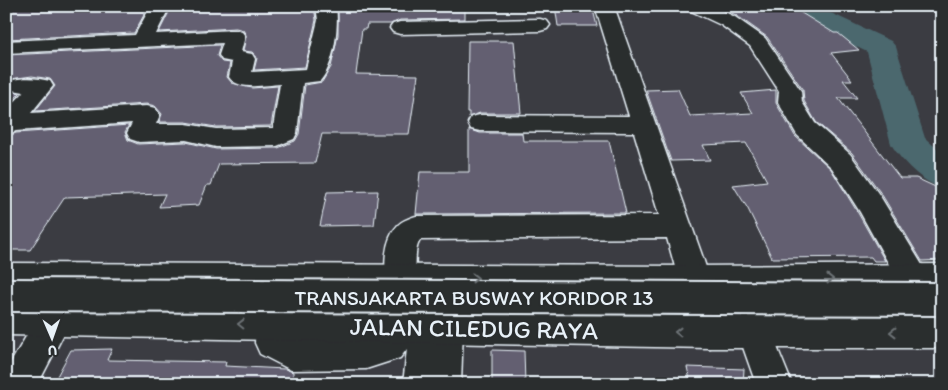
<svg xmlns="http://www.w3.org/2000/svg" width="948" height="390" font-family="Itim,sans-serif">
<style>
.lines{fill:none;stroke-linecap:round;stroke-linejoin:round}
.river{fill:#4b686e;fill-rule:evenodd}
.building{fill:#635f71;stroke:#e8f1f8}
.minor-casing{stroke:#e8f1f8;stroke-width:3}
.major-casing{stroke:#e8f1f8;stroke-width:3}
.minor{fill:#2a2d2e;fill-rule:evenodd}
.major{fill:#2a2d2e;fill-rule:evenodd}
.minor-bridge-casing{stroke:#e8f1f8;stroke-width:36;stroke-linecap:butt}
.minor-bridge{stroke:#2a2d2e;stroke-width:32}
.oneway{stroke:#6c7275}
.labels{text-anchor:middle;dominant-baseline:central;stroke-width:4;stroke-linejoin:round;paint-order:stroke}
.street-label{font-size:21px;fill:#e8f1f8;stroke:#2a2d2e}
.near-street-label{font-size:25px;fill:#e8f1f8;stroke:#2a2d2e}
</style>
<rect width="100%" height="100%" fill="#3b3c42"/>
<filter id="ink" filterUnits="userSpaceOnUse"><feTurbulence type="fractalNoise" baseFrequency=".02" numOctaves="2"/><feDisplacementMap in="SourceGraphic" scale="10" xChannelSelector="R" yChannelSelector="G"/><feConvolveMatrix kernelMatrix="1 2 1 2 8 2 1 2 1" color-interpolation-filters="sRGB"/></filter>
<g filter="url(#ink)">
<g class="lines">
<!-- river -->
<path class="river" d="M 781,6 L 816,6 L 891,41 L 896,47 L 925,138 L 942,153 L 942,188 C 922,182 902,162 891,144 L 867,52 L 784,12 Z"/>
</g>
<!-- building -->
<path class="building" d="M 16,6 L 149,6 L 134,33 L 6,39 L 6,10 L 13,10 Z
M 172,6 L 314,6 L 316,20 L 305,67 L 254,70 L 257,58 L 252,52 L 243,51 L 246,35 L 243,30 L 236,28 L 159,32 Z
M 338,6 L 465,6 L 465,19 L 400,20 L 391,24 L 367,24 L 366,29 L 362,29 L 356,74 L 418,75 L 409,134 L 322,134 L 315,163 L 219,164 L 211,185 L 207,185 L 199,205 L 159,207 L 165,194 L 65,197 L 30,250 L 6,250 L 6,137 L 16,133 L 129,125 L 125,132 L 128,140 L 138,144 L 186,142 L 216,149 L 278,148 L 295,141 L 299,134 L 305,85 L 322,82 L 331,67 L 338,35 Z
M 555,6 L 592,6 L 597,26 L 558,26 Z
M 717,6 L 790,6 L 834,33 L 838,33 L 859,50 L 831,53 L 852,80 L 843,80 L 857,98 L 838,98 L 900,178 L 916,178 L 942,190 L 942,260 L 922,261 L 882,195 L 852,153 L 816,122 L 804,101 L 803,90 L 767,37 L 736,15 Z
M 468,41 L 514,41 L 521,113 L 480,113 L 469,117 L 469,112 L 467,112 Z
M 220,45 L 217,56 L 222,62 L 230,63 L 227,77 L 232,83 L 252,88 L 278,86 L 271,126 L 216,127 L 186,122 L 159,122 L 162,114 L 155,106 L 147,104 L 35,111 L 55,86 L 50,79 L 32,76 L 11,79 L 8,84 L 11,91 L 20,93 L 6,108 L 6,55 Z
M 678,89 L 690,116 L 753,113 L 741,93 L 776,90 L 776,103 L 795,136 L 831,169 L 858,213 L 885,261 L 874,261 L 871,257 L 772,258 L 748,209 L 733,185 L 767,181 L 746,143 L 703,145 L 710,160 L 671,161 L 646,90 Z
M 469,129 L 480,133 L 522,133 L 523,141 L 609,141 L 626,213 L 416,214 L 420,172 L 469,172 Z
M 378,191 L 374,225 L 320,226 L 327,192 Z
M 112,349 L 107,360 L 226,362 L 225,366 L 285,369 L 293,372 L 293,384 L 56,384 L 59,378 L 56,378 L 71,350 Z
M 492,350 L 524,351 L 525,384 L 492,384 Z
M 687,367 L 744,369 L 743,384 L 691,384 Z"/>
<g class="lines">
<defs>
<path id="minor" d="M 151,6 L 170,6 L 156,34 L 235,30 L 242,32 L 245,36 L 241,52 L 252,54 L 255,59 L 252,72 L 306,69 L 318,20 L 316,6 L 336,6 C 339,26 334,66 320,81 L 303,83 L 297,133 L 294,139 L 277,146 L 216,147 L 186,140 L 139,142 L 130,139 L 127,133 L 132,123 L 16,131 L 6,135 L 6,111 L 24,92 L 13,90 L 10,85 L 13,80 C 25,77 38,78 50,81 L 53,86 L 31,113 L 147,106 L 155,108 L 160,115 L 156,124 L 186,124 L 216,129 L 273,128 L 280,84 C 265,85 238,91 229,77 L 232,62 L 222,60 L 219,55 L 223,43 L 6,53 L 6,41 L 135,35 Z
M 595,6 L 614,6 L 703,258 L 727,332 L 722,343 L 710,348 L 698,343 L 693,332 L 667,238 L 420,240 C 412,253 419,272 412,288 L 401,292 L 390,288 C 382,270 384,239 398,225 C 403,220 410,218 416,216 L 659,215 L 634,132 L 480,131 L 471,129 L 468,123 L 471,117 L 480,115 L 629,116 Z
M 687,6 L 712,6 L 735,17 L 765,38 L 801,91 L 802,102 L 815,123 L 850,154 L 880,196 L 924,268 L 929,278 L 924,288 L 913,292 L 902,288 L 860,212 L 832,168 L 797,135 L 778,102 L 779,91 L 750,46 L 721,25 L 689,10 Z
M 540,19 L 547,21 L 550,25 L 547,29 L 540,31 L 400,34 L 393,32 L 390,28 L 393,24 L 400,22 Z
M 54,305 L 66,309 L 71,320 L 38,384 L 6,384 L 6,371 L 42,309 Z
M 273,309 L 285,313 L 290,324 L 289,334 L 294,336 C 310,336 366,339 378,332 C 390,325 391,317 406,311 L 417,316 L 427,311 L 438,316 L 446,312 L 458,317 L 463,328 L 461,384 L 403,384 L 407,349 L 400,358 L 366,369 L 291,370 L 260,354 L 255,343 L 256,324 L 261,313 Z
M 755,317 L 767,322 L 792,384 L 756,384 L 738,333 L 743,322 Z"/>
<path id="major" d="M 6,263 L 694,266 L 942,264 L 942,292 L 694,294 L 6,289 Z
M 6,305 L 710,316 L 942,316 L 942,348 L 710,348 L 6,335 Z"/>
</defs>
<!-- minor casing -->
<use href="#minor" class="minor-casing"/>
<!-- major casing -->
<use href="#major" class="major-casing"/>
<!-- minor -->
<use href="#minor" class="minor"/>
<!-- major -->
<use href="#major" class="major"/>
<defs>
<path id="minor-bridge" d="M 6,295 L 942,299"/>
</defs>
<!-- minor-bridge casing -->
<use href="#minor-bridge" class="minor-bridge-casing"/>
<!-- minor-bridge -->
<use href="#minor-bridge" class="minor-bridge"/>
</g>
<!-- one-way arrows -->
<defs><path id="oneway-chevron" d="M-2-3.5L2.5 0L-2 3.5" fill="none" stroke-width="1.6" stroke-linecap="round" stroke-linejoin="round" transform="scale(1.25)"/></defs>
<g class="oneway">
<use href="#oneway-chevron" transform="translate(475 278)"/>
<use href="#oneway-chevron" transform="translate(830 279)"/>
<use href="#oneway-chevron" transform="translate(241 324) rotate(-179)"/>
<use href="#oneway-chevron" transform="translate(678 332) rotate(-179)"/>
<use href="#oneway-chevron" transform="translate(893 332) rotate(180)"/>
</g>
</g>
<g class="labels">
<!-- street labels -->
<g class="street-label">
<text x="474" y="297">TRANSJAKARTA BUSWAY KORIDOR 13</text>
</g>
<!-- near-street labels -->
<g class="near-street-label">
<text transform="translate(474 328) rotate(1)">JALAN CILEDUG RAYA</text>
</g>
</g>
<!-- margin -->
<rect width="948" height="390" fill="none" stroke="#2a2d2e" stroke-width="25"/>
<rect x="12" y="12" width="923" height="365" fill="none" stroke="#e8f1f8" stroke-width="2" filter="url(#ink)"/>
<!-- north arrow -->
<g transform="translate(52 338) rotate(178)" stroke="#2a2d2e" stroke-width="4" paint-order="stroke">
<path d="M0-4L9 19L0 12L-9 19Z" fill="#e8f1f8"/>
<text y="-8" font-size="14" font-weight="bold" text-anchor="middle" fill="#e8f1f8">U</text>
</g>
</svg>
